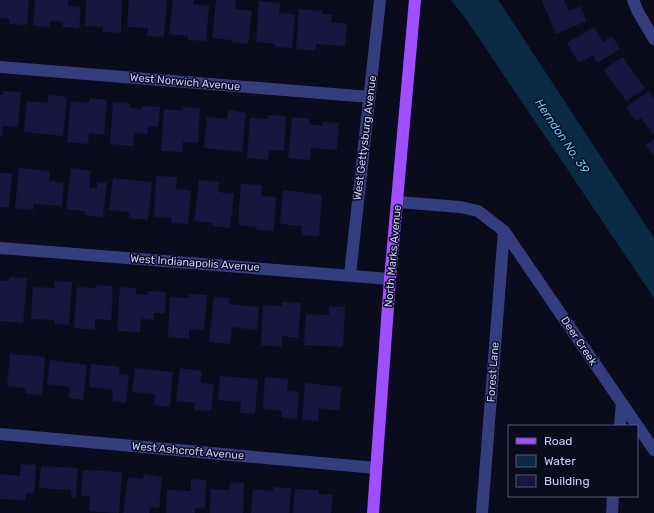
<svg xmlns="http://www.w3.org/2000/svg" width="654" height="513" font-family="Rubik,sans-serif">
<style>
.water{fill:#0a2a43}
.building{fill:#18163f}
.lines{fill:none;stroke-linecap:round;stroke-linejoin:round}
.minor{stroke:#343e7f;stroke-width:12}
.major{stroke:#9f4fff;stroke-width:12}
.labels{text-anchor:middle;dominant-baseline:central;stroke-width:3;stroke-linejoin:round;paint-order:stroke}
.street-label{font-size:11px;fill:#c8cbff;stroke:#0b0b1e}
.water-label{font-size:12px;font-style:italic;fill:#56ceff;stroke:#0b0b1e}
</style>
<rect width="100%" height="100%" fill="#0b0b1e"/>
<!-- water -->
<path class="water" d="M 451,0 L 498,0 L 501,4 L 654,238 L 654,298 L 466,19 Z"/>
<!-- building -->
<path class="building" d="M 0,0 L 29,0 L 27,25 L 9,24 L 10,19 L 0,18 Z
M 35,0 L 68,0 L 68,6 L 81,7 L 79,28 L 63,27 L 63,22 L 50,21 L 50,27 L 33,26 Z
M 86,0 L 122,0 L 121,33 L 102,32 L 103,27 L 85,26 Z
M 129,0 L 167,0 L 164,37 L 147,36 L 148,28 L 127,27 Z
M 173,0 L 194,0 L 193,4 L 209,6 L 206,41 L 188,40 L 188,36 L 169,34 Z
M 216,0 L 236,0 L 235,9 L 252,11 L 248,44 L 231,42 L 231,40 L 212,38 Z
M 544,0 L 564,0 L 569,11 L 580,6 L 587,21 L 556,34 L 542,1 Z
M 259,1 L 280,3 L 279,13 L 295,14 L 292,48 L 275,47 L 275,44 L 256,42 Z
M 299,9 L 323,11 L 322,14 L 332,15 L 331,22 L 347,24 L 345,46 L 316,44 L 315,51 L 296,49 Z
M 594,27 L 603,42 L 612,36 L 620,49 L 597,63 L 593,55 L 579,63 L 567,43 Z
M 623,57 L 645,89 L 626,101 L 604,70 Z
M 3,91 L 21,92 L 18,127 L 3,126 L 2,136 L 0,136 L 0,95 L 3,95 Z
M 649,91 L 654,98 L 654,133 L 652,134 L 641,118 L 636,121 L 626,107 Z
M 48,95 L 67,97 L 63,136 L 24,132 L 27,101 L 48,103 Z
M 90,98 L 107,100 L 104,135 L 89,133 L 88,144 L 67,142 L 71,101 L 89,103 Z
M 113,102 L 130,103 L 130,108 L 142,109 L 142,106 L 160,107 L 158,127 L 148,126 L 147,134 L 134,133 L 133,146 L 110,144 Z
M 183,107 L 200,108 L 198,143 L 183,142 L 182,152 L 161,151 L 164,109 L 182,111 Z
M 228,110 L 246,113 L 242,152 L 204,148 L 207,117 L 227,119 Z
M 269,115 L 286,116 L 284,151 L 269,150 L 268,160 L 247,158 L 250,118 L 268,119 Z
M 292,117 L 309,119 L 309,124 L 323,126 L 323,122 L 339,123 L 337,150 L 311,148 L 310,160 L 288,158 Z
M 654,139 L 654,156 L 646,145 Z
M 19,168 L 50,171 L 49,181 L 64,183 L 62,206 L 34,204 L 33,210 L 15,208 Z
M 71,168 L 91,171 L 89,188 L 97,188 L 97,182 L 107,183 L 103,217 L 85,215 L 85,211 L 66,209 Z
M 0,173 L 12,173 L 9,207 L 0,207 Z
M 156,176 L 177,177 L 176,189 L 191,190 L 188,224 L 171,223 L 172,218 L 154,217 Z
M 113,178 L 152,182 L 148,220 L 129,218 L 130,212 L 109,210 Z
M 199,180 L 219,182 L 218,192 L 234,194 L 230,228 L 213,226 L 213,223 L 194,221 Z
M 241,184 L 262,185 L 261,196 L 276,197 L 274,231 L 256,230 L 257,227 L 238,225 Z
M 283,190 L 322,195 L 319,236 L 301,235 L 302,226 L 280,224 Z
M 9,277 L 27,278 L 23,323 L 0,321 L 0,281 L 9,281 Z
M 54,281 L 72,282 L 69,325 L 54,324 L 55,320 L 31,319 L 33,287 L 54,288 Z
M 96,285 L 113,286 L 111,320 L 95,319 L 95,330 L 74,328 L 77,287 L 95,288 Z
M 120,287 L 136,288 L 136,294 L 147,295 L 148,291 L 166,292 L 165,313 L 154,313 L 154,320 L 141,319 L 140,332 L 117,331 Z
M 189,294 L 207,295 L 204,330 L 189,329 L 189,339 L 168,337 L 170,297 L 189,298 Z
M 214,297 L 230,298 L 229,304 L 259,307 L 257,330 L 232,327 L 230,344 L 209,342 Z
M 282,302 L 301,303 L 298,338 L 282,336 L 282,347 L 261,345 L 263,305 L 282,306 Z
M 329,306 L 345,307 L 343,347 L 304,345 L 306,314 L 329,315 Z
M 10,354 L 45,357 L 42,395 L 25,394 L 26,388 L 7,386 Z
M 50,360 L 87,365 L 83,400 L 69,398 L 70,387 L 47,384 Z
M 91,364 L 119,367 L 119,374 L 129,375 L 126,403 L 112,401 L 113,390 L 89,387 Z
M 135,368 L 173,372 L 170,407 L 154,405 L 155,394 L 132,392 Z
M 180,368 L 202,371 L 200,383 L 214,384 L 211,411 L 194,410 L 195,403 L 176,401 Z
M 220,376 L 258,379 L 255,414 L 240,413 L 241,402 L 218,400 Z
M 265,377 L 288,379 L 287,391 L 299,392 L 297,419 L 281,418 L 282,411 L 263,409 Z
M 305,383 L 342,387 L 339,411 L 319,408 L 318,421 L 302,420 Z
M 21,464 L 36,465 L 34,494 L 26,493 L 25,500 L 0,499 L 0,474 L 20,476 Z
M 41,466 L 78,468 L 76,498 L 71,498 L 71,490 L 39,488 Z
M 83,470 L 122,472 L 119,513 L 89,511 L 90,497 L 81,496 Z
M 144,474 L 162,477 L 159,508 L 150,507 L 149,513 L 123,513 L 128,477 L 143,479 Z
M 191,479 L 206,480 L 205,509 L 195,508 L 195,513 L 166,513 L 167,490 L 191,491 Z
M 230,482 L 244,483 L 243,513 L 210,513 L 211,489 L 229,490 Z
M 273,487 L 291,488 L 289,513 L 251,513 L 253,489 L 273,491 Z
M 295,489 L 319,490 L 319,494 L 333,495 L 331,513 L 293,513 Z"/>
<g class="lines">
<!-- minor -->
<path class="minor" d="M 633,0 L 638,12 L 654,39
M 0,67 L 370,97
M 398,202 L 460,207 L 478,211 L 504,231 L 654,450
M 0,248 L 390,279
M 350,275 L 380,0
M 620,426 L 622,403
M 0,434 L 376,468
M 482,513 L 504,231
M 612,513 L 613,496"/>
<!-- major -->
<path class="major" d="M 373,513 L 390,279 L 415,0"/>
</g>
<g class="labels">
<!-- street labels -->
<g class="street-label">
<text transform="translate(185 82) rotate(5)">West Norwich Avenue</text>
<text transform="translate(365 138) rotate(-83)">West Gettysburg Avenue</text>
<text transform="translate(393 256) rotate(-85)">North Marks Avenue</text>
<text transform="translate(195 263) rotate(4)">West Indianapolis Avenue</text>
<text transform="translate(579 341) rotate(56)">Deer Creek</text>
<text transform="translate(493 372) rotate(-86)">Forest Lane</text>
<text transform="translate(188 451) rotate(5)">West Ashcroft Avenue</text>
</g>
<!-- water labels -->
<g class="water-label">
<text transform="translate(562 136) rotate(56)">Herndon No. 39</text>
</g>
</g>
<!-- legend -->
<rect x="508" y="425" width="130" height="72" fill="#0b0b1e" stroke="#575878"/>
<rect x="516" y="438" width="20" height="6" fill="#9f4fff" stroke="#575878"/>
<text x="544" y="445" font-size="12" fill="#c8cbff">Road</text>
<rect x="516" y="455" width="20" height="12" fill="#0a2a43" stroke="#575878"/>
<text x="544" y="465" font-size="12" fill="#c8cbff">Water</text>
<rect x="516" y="475" width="20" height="12" fill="#18163f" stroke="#575878"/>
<text x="544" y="485" font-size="12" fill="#c8cbff">Building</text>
</svg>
